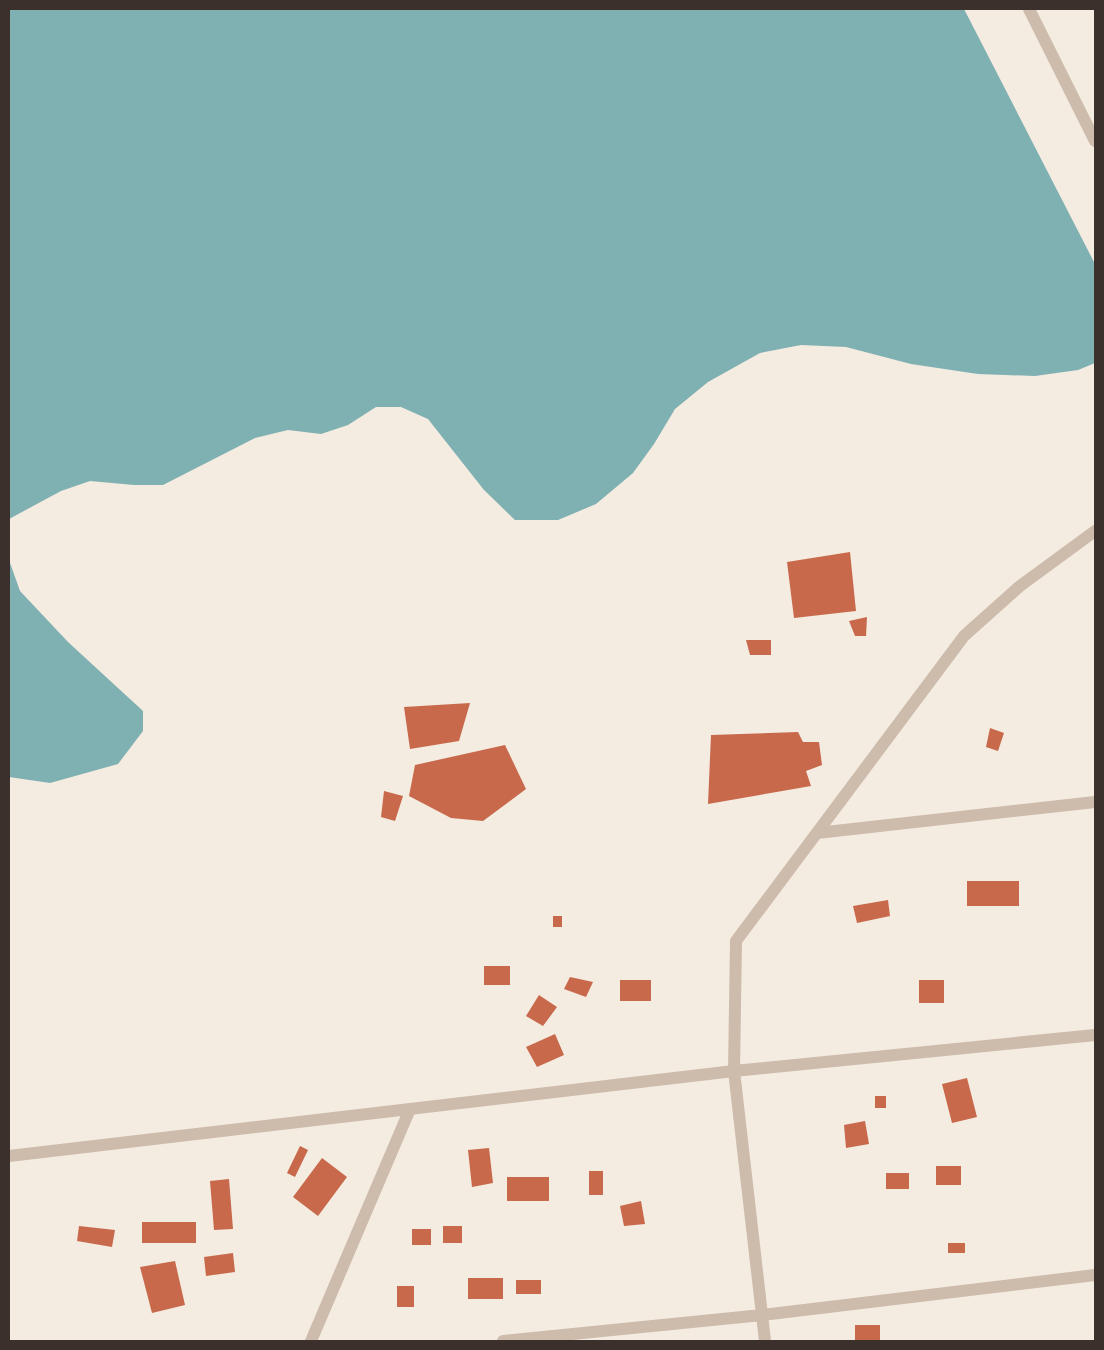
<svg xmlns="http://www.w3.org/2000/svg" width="1104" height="1350" font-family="Ubuntu,sans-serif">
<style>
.water{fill:#7fb0b2}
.building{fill:#c8694b}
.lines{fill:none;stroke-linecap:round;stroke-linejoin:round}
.street{stroke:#cdbbac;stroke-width:12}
</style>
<rect width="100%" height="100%" fill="#f4ebe1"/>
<!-- water -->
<path class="water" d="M 9,9 L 964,9 L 1095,264 L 1095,363 L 1078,370 L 1035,376 L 978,374 L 911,364 L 846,347 L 801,345 L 760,353 L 708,382 L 675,409 L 654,444 L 633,473 L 596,504 L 558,520 L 515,520 L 484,490 L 428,419 L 401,407 L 376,407 L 348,425 L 321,434 L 288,430 L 255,438 L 163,485 L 134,485 L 90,481 L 61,491 L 9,519 Z
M 9,560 L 20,591 L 68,642 L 143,711 L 143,731 L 118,764 L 50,783 L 9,777 Z"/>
<!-- building -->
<path class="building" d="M 850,552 L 856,611 L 794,618 L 787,562 Z
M 867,617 L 866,636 L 855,636 L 849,621 Z
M 746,640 L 771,640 L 771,655 L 750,655 Z
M 470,703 L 459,741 L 410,749 L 404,707 Z
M 990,728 L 1004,733 L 998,751 L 986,747 Z
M 798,732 L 803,742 L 819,742 L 822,765 L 806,771 L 811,786 L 708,804 L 711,735 Z
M 505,745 L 526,789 L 483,821 L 451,818 L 409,796 L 415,765 Z
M 384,791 L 403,796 L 395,821 L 381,817 Z
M 967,881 L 1019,881 L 1019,906 L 967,906 Z
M 888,900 L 890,916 L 857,923 L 853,906 Z
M 553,916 L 562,916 L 562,927 L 553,927 Z
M 484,966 L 510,966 L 510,985 L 484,985 Z
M 570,977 L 593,982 L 586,997 L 564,989 Z
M 620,980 L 651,980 L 651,1001 L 620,1001 Z
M 919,980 L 944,980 L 944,1003 L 919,1003 Z
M 539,995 L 557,1007 L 543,1026 L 526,1016 Z
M 555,1034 L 564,1055 L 537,1067 L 526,1047 Z
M 967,1078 L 977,1117 L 952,1123 L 942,1084 Z
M 875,1096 L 886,1096 L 886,1108 L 875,1108 Z
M 865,1121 L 869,1144 L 846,1148 L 844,1125 Z
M 300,1146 L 308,1150 L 295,1177 L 287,1173 Z
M 489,1148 L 493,1183 L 472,1187 L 468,1150 Z
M 322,1158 L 347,1177 L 318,1216 L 293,1197 Z
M 936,1166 L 961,1166 L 961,1185 L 936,1185 Z
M 589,1171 L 603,1171 L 603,1195 L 589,1195 Z
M 886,1173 L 909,1173 L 909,1189 L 886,1189 Z
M 507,1177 L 549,1177 L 549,1201 L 507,1201 Z
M 229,1179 L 233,1229 L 214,1230 L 210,1181 Z
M 641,1201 L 645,1224 L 624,1226 L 620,1206 Z
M 142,1222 L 196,1222 L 196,1243 L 142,1243 Z
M 79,1226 L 115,1230 L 112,1247 L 77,1241 Z
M 443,1226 L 462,1226 L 462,1243 L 443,1243 Z
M 412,1229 L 431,1229 L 431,1245 L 412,1245 Z
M 948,1243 L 965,1243 L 965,1253 L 948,1253 Z
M 233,1253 L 235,1272 L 206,1276 L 204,1257 Z
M 175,1261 L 185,1305 L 152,1313 L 140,1267 Z
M 468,1278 L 503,1278 L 503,1299 L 468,1299 Z
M 516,1280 L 541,1280 L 541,1294 L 516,1294 Z
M 397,1286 L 414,1286 L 414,1307 L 397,1307 Z
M 855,1325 L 880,1325 L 880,1341 L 855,1341 Z"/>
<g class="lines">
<!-- street -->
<path class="street" d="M 1029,9 L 1095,141
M 817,833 L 1095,802
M 9,1156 L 734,1071 L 1095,1035
M 311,1341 L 410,1109
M 503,1341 L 762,1315 L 1095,1275
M 765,1341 L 734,1071 L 736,941 L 964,636 L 1020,586 L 1095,531"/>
</g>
<!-- border -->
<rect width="1104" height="1350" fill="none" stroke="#3b302b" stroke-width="20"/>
</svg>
